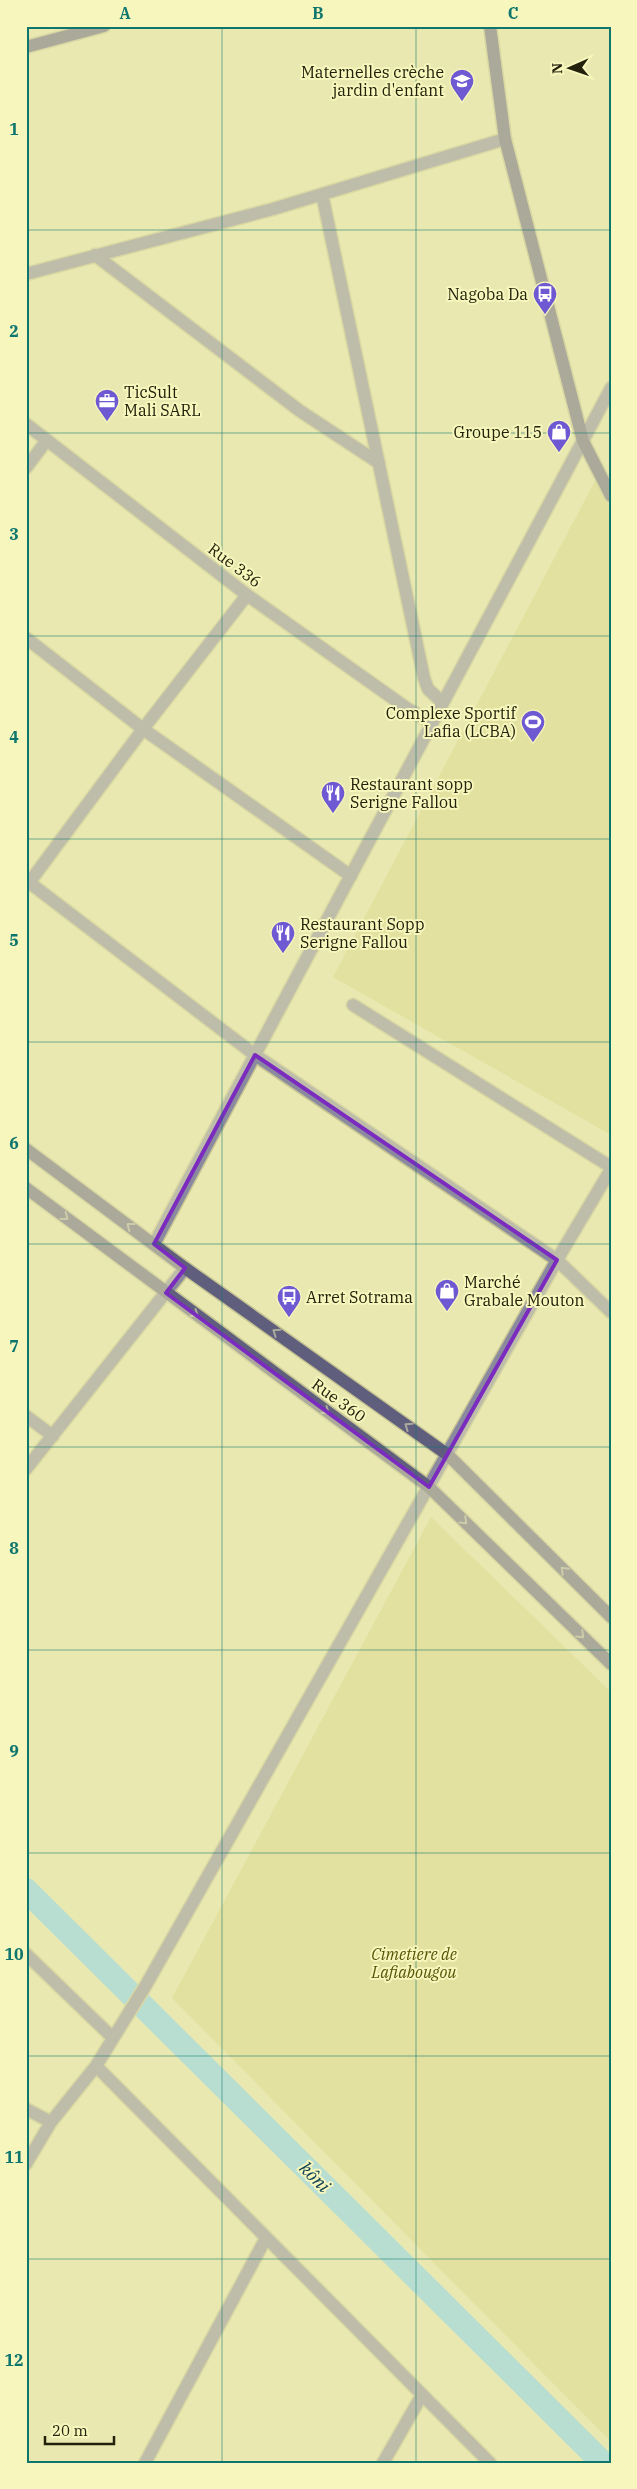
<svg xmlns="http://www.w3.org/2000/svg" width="637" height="2489" font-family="'IBM Plex Serif',serif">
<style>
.green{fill:#dcda8a}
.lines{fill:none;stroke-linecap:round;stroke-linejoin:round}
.canal{stroke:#7cd3f8;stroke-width:24}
.street-casing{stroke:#c5c492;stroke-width:15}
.secondary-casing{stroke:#c5c492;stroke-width:15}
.street{stroke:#8a899f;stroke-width:12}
.secondary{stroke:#605e7d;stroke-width:12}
.oneway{stroke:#abaa9d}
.marked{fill:none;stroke:#7b2cbf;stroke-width:4;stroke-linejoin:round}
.grid{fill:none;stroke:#0f766e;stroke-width:1;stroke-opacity:0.55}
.labels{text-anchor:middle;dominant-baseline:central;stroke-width:4;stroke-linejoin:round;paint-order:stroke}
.poi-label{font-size:16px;fill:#22220c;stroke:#f6f6bd;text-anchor:start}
.street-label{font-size:16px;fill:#22220c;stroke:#f6f6bd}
.park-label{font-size:16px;font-style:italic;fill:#595606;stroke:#f6f6bd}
.water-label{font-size:18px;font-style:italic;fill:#0d4254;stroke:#f6f6bd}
.neatline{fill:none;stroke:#0f766e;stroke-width:2}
.grid-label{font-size:16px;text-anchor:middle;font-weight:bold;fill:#0f766e}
</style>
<rect width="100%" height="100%" fill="#e9e8b0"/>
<!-- green -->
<path class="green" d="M 596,479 L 611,510 L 611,1135 L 333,977 Z
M 431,1517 L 611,1692 L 611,2442 L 172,1998 Z"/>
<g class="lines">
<!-- canal -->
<path class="canal" d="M 26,1890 L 603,2463"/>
<defs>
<path id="street" d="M 322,194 L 424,678 L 428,689 L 443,703
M 95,255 L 300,411 L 379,463
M 26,274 L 273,209 L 505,139
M 26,424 L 247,595 L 408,709 L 432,723
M 26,468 L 47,440
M 26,638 L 143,729 L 351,876
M 26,880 L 255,1055 L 557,1260 L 611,1312
M 29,883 L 143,729 L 247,595
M 353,1005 L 611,1167
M 154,1244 L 611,388
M 26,1416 L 53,1436
M 26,1469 L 185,1268
M 26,1954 L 113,2038
M 96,2066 L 490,2463
M 26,2109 L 51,2122
M 26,2164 L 51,2122 L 96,2066 L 146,1985 L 557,1260 L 611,1169
M 145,2463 L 266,2238
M 383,2463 L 422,2395"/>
<path id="secondary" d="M 490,26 L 505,139 L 583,441 L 611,496
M 26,47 L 104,26
M 26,1149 L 185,1268 L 448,1455 L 611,1617
M 26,1188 L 429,1487 L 611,1664"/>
</defs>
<!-- street casing -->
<use href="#street" class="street-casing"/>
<!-- secondary casing -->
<use href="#secondary" class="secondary-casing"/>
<!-- street -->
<use href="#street" class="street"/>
<!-- secondary -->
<use href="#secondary" class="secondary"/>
</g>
<!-- one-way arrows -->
<defs><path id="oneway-chevron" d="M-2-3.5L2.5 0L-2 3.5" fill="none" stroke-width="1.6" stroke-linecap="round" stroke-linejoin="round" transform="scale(1.25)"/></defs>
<g class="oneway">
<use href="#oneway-chevron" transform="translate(65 1217) rotate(37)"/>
<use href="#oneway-chevron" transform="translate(130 1226) rotate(-143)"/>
<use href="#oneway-chevron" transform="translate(195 1314) rotate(36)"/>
<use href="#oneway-chevron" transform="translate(276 1332) rotate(-145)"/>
<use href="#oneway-chevron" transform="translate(326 1411) rotate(36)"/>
<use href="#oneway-chevron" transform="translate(408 1426) rotate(-145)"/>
<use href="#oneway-chevron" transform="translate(464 1521) rotate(44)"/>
<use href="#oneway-chevron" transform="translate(564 1570) rotate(-135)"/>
<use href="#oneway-chevron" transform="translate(581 1635) rotate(44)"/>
</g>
<!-- marked area -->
<path d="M0 0H637V2489H0ZM 255,1055 L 557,1260 L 429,1487 L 166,1293 L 185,1268 L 154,1244 Z" fill="#e9e8b0" fill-opacity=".55" fill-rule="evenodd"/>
<path class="marked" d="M 255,1055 L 557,1260 L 429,1487 L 166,1293 L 185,1268 L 154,1244 Z"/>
<!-- grid -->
<path class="grid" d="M 222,26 L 222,2463M 416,26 L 416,2463M 26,230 L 611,230M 26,433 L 611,433M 26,636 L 611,636M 26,839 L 611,839M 26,1042 L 611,1042M 26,1244 L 611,1244M 26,1447 L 611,1447M 26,1650 L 611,1650M 26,1853 L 611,1853M 26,2056 L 611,2056M 26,2259 L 611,2259"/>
<!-- icons -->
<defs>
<symbol id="school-pin" viewBox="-11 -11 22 30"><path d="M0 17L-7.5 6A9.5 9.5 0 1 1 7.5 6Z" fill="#6f59d3" stroke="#f6f6bd"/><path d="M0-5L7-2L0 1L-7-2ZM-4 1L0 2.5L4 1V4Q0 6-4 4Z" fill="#fff"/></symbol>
<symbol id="bus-pin" viewBox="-11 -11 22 30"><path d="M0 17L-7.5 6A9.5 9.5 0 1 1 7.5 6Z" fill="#6f59d3" stroke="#f6f6bd"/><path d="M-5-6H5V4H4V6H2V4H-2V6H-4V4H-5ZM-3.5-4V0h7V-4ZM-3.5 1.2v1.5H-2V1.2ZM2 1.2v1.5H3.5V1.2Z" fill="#fff"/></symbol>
<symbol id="office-pin" viewBox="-11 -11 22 30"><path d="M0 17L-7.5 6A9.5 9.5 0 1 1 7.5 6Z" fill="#6f59d3" stroke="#f6f6bd"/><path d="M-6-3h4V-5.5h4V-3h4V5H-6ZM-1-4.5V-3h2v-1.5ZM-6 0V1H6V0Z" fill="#fff"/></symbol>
<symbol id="shop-pin" viewBox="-11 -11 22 30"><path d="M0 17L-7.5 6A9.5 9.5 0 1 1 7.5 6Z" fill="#6f59d3" stroke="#f6f6bd"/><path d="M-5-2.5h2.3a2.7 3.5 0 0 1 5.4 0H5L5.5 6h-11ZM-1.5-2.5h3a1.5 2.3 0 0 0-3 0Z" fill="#fff"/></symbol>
<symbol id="stadium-pin" viewBox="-11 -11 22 30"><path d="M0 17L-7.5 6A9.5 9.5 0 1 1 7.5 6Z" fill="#6f59d3" stroke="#f6f6bd"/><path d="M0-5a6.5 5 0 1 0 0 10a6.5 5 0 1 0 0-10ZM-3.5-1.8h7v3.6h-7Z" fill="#fff"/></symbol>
<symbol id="restaurant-pin" viewBox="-11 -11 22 30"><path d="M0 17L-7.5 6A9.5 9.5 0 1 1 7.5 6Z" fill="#6f59d3" stroke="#f6f6bd"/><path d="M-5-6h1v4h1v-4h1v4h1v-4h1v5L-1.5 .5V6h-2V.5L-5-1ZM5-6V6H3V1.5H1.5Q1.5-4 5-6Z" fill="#fff"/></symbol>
</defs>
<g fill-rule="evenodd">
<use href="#school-pin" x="448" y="67" width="28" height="38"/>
<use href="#bus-pin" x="531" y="280" width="28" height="38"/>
<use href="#office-pin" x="93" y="387" width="28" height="38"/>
<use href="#shop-pin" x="545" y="418" width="28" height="38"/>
<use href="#stadium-pin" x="519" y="708" width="28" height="38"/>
<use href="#restaurant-pin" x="319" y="779" width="28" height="38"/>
<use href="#restaurant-pin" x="269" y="919" width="28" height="38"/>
<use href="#shop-pin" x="433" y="1277" width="28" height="38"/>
<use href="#bus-pin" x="275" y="1283" width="28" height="38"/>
</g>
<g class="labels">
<!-- poi labels -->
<g class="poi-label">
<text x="444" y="72" text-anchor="end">Maternelles crèche<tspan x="444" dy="18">jardin d'enfant</tspan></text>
<text x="528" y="294" text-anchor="end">Nagoba Da</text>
<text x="124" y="392">TicSult<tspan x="124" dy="18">Mali SARL</tspan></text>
<text x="542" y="432" text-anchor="end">Groupe 115</text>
<text x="516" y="713" text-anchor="end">Complexe Sportif<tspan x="516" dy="18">Lafia (LCBA)</tspan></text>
<text x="350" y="784">Restaurant sopp<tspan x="350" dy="18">Serigne Fallou</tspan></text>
<text x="300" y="924">Restaurant Sopp<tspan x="300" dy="18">Serigne Fallou</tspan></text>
<text x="464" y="1282">Marché<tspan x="464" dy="18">Grabale Mouton</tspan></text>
<text x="306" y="1297">Arret Sotrama</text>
</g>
<!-- street labels -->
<g class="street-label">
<text transform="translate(235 565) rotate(37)">Rue 336</text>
<text transform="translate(339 1400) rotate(36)">Rue 360</text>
</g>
<!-- park labels -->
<g class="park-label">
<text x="414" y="1954">Cimetiere de<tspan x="414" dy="18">Lafiabougou</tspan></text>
</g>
<!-- water labels -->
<g class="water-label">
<text transform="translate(315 2177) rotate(45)">kôni</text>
</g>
</g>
<!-- border -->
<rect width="637" height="2489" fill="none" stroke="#f6f6bd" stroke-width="55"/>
<!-- north arrow -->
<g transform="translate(570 68) rotate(268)" stroke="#f6f6bd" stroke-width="4" paint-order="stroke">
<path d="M0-4L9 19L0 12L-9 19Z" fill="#22220c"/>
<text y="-8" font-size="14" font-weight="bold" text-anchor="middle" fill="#22220c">N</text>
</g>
<!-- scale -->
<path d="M45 2436v8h69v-8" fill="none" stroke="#22220c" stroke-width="2.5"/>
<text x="52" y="2436" font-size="15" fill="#22220c" stroke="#f6f6bd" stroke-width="4" paint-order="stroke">20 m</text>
<rect x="28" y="28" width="582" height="2434" class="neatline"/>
<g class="grid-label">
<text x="125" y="19">A</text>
<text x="318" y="19">B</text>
<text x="513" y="19">C</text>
<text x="14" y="135">1</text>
<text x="14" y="337">2</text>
<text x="14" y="540">3</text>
<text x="14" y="743">4</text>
<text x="14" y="946">5</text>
<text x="14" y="1149">6</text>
<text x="14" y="1352">7</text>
<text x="14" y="1554">8</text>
<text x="14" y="1757">9</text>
<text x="14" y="1960">10</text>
<text x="14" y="2163">11</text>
<text x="14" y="2366">12</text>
</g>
</svg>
